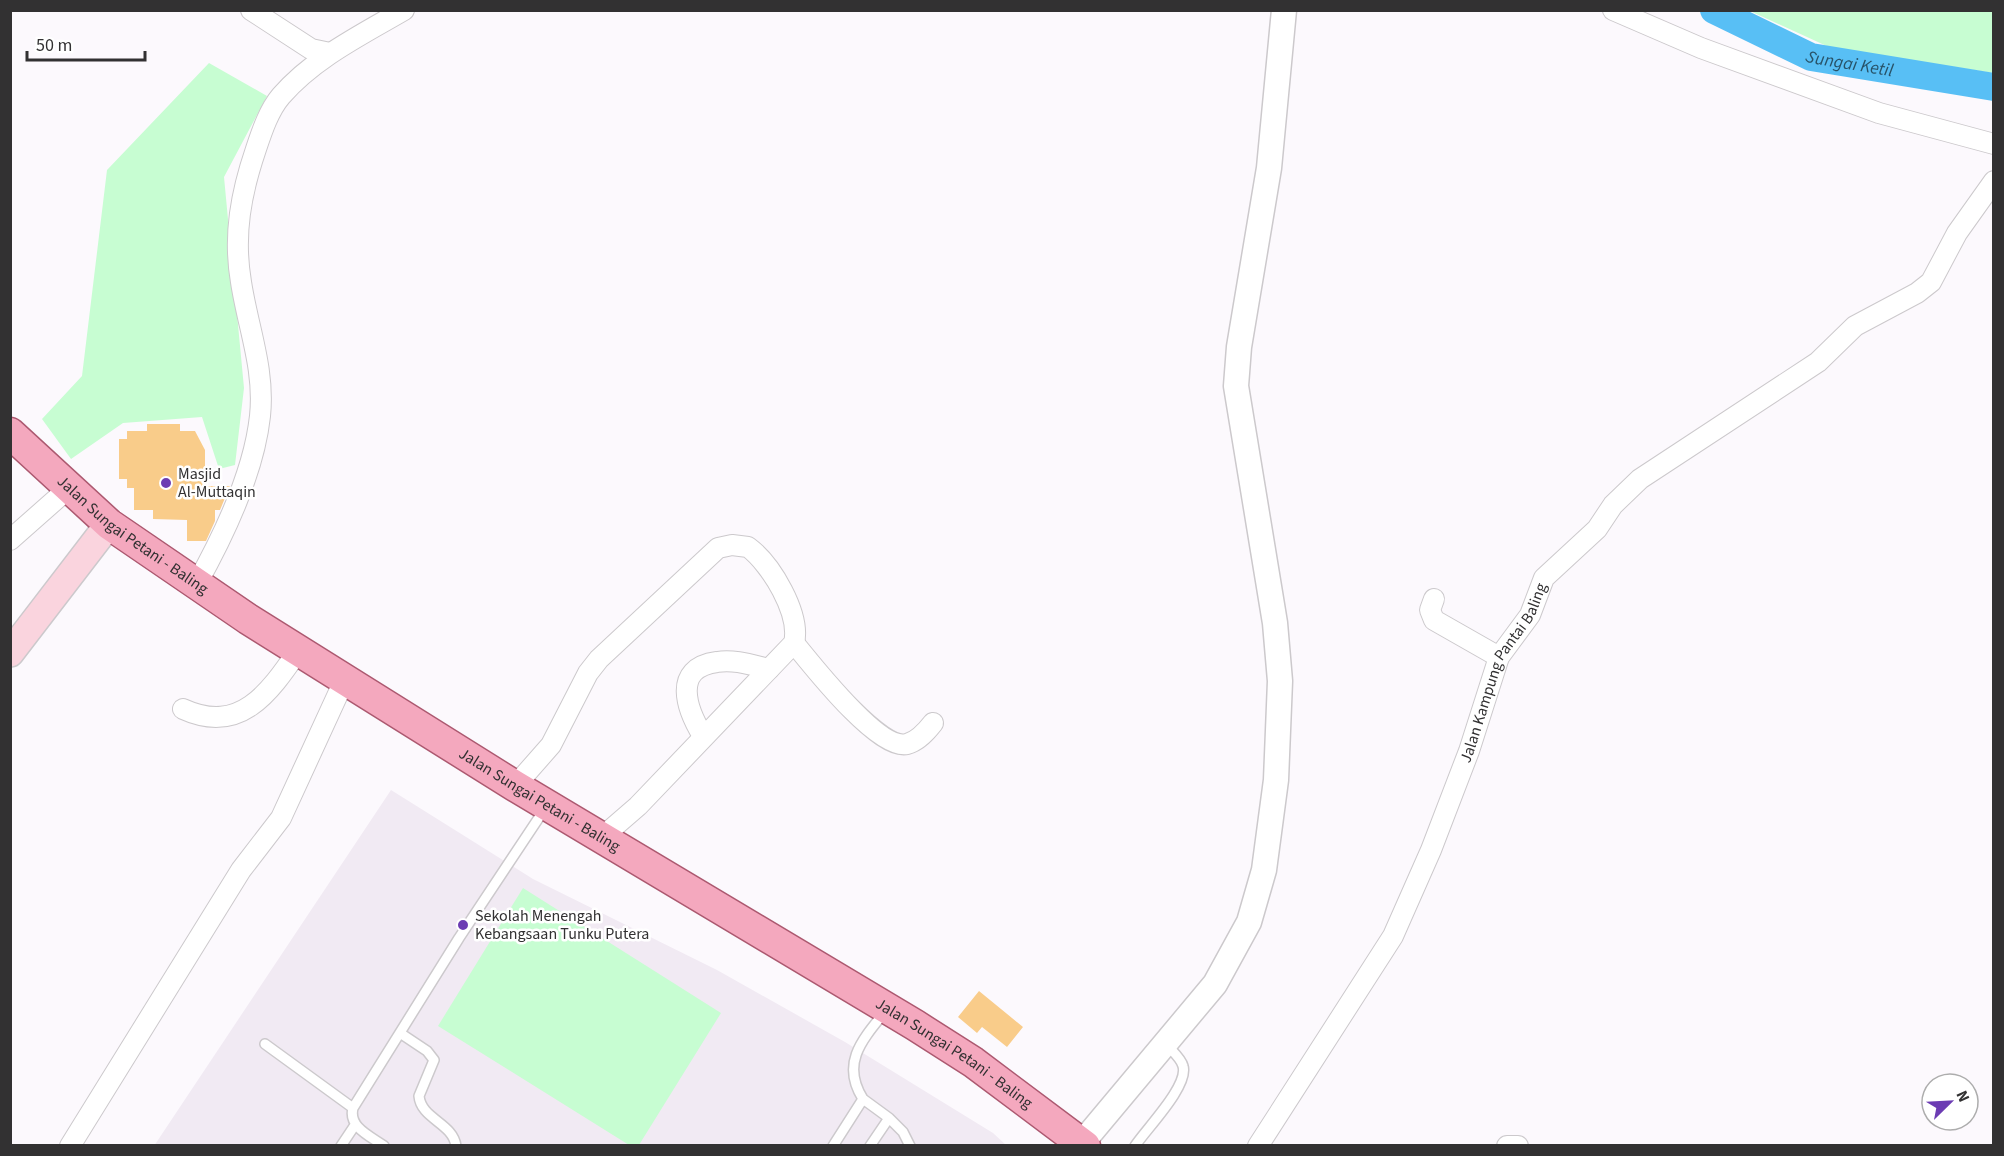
<svg xmlns="http://www.w3.org/2000/svg" width="2004" height="1156" font-family="'Source Sans 3',sans-serif">
<style>
.built{fill:#f1eaf3}
.green{fill:#c7fdd2}
.lines{fill:none;stroke-linecap:round;stroke-linejoin:round}
.river{stroke:#58bff5;stroke-width:28}
.building{fill:#f9cc8a}
.service-casing{stroke:#ccc9cc;stroke-width:12}
.minor-casing{stroke:#ccc9cc;stroke-width:22}
.tertiary-casing{stroke:#ccc9cc;stroke-width:27}
.secondary-casing{stroke:#ccc9cc;stroke-width:30}
.primary-casing{stroke:#ac5970;stroke-width:33}
.service{stroke:#fff;stroke-width:9}
.minor{stroke:#fff;stroke-width:20}
.tertiary{stroke:#fff;stroke-width:24}
.secondary{stroke:#fad4de;stroke-width:27}
.primary{stroke:#f4a8be;stroke-width:30}
.poi-dot{fill:#6c3cb3;stroke:#fff;stroke-width:2}
.labels{text-anchor:middle;dominant-baseline:central;stroke-width:5;stroke-linejoin:round;paint-order:stroke}
.poi-label{font-size:16px;fill:#323132;stroke:#fff;text-anchor:start}
.street-label{font-size:16px;fill:#323132;stroke:#fff}
.water-label{font-size:18px;font-style:italic;fill:#285369;stroke:#fff}
</style>
<rect width="100%" height="100%" fill="#fcf9fd"/>
<!-- built -->
<path class="built" d="M 391,790 L 533,879 L 717,970 L 845,1042 L 993,1133 L 1006,1145 L 154,1146 Z"/>
<!-- green -->
<path class="green" d="M 1750,11 L 1993,11 L 1993,73 L 1831,48 Z
M 209,63 L 267,96 L 224,177 L 244,388 L 235,465 L 219,469 L 202,417 L 123,423 L 71,459 L 42,419 L 82,376 L 107,170 Z
M 523,888 L 721,1013 L 639,1145 L 629,1145 L 438,1026 Z"/>
<g class="lines">
<!-- river -->
<path class="river" id="s1" d="M 1714,10 L 1811,57 L 1994,87"/>
</g>
<!-- building -->
<path class="building" d="M 147,424 L 180,424 L 180,431 L 195,431 L 205,450 L 205,486 L 230,486 L 220,510 L 215,510 L 215,521 L 206,541 L 187,541 L 187,520 L 153,519 L 153,510 L 134,510 L 134,488 L 127,488 L 127,479 L 119,479 L 119,439 L 127,439 L 127,431 L 147,431 Z
M 979,991 L 1023,1027 L 1007,1047 L 982,1027 L 977,1033 L 958,1017 Z"/>
<g class="lines">
<defs>
<path id="service" d="M 400,1033 L 427,1051 L 434,1060 L 419,1096 C 421,1119 453,1123 456,1146
M 265,1044 L 353,1108
M 863,1099 L 889,1118 L 870,1146
M 889,1118 L 903,1132 L 910,1146
M 341,1146 L 355,1125
M 384,1146 C 370,1136 348,1127 353,1108 L 459,938 L 544,810
M 833,1146 L 863,1099 C 841,1064 861,1041 884,1013
M 1135,1146 C 1146,1129 1189,1086 1183,1066 C 1181,1058 1171,1050 1166,1044"/>
<g id="minor">
<path d="M 251,10 L 311,49 L 330,53"/>
<path d="M 1613,10 L 1701,48 L 1879,113 L 1994,144"/>
<path d="M 10,540 L 70,487"/>
<path d="M 196,585 C 223,537 254,472 260,416 C 265,369 248,328 241,282 C 233,235 241,193 256,149 C 262,131 269,110 281,96 C 314,58 361,35 404,10"/>
<path d="M 1434,599 L 1430,610 L 1434,620 L 1499,657"/>
<path d="M 794,643 C 812,665 879,751 907,744 C 918,741 926,732 933,723"/>
<path d="M 183,709 C 240,735 269,693 298,651"/>
<path d="M 703,736 C 687,710 671,668 717,662 C 734,659 752,665 769,669"/>
<path d="M 515,786 L 551,745 L 588,673 L 599,659 L 718,548 L 732,545 L 748,547 C 771,564 801,614 794,643 L 638,806 L 601,838"/>
<path d="M 70,1146 L 241,870 L 281,818 L 344,681"/>
<path id="s2" d="M 1258,1146 L 1393,936 L 1431,850 L 1469,751 L 1499,657 L 1530,615 L 1544,578 L 1597,529 L 1613,505 L 1640,479 L 1818,362 L 1855,326 L 1917,293 L 1931,282 L 1957,233 L 1994,181"/>
<path d="M 1507,1146 L 1518,1146"/>
</g>
<path id="tertiary" d="M 1082,1143 L 1215,984 L 1249,922 L 1264,870 L 1276,780 L 1280,681 L 1275,623 L 1236,386 L 1239,347 L 1269,168 L 1284,10"/>
<path id="secondary" d="M 10,653 L 109,524"/>
<g id="primary">
<path id="s3" d="M 10,433 L 109,524 L 248,619 L 515,786 L 915,1025 L 973,1062 L 1085,1146"/>
</g>
</defs>
<!-- service casing -->
<use href="#service" class="service-casing"/>
<!-- minor casing -->
<use href="#minor" class="minor-casing"/>
<!-- tertiary casing -->
<use href="#tertiary" class="tertiary-casing"/>
<!-- secondary casing -->
<use href="#secondary" class="secondary-casing"/>
<!-- primary casing -->
<use href="#primary" class="primary-casing"/>
<!-- service -->
<use href="#service" class="service"/>
<!-- minor -->
<use href="#minor" class="minor"/>
<!-- tertiary -->
<use href="#tertiary" class="tertiary"/>
<!-- secondary -->
<use href="#secondary" class="secondary"/>
<!-- primary -->
<use href="#primary" class="primary"/>
</g>
<!-- markers -->
<g class="poi-dot">
<circle cx="166" cy="483" r="6"/>
<circle cx="463" cy="925" r="6"/>
</g>
<g class="labels">
<!-- poi labels -->
<g class="poi-label">
<text x="178" y="474">Masjid<tspan x="178" dy="18">Al-Muttaqin</tspan></text>
<text x="475" y="916">Sekolah Menengah<tspan x="475" dy="18">Kebangsaan Tunku Putera</tspan></text>
</g>
<!-- street labels -->
<g class="street-label">
<text stroke="none"><textPath href="#s3" startOffset="160">Jalan Sungai Petani - Baling</textPath></text>
<text stroke="none"><textPath href="#s2" startOffset="536">Jalan Kampung Pantai Baling</textPath></text>
<text stroke="none"><textPath href="#s3" startOffset="646">Jalan Sungai Petani - Baling</textPath></text>
<text stroke="none"><textPath href="#s3" startOffset="1132">Jalan Sungai Petani - Baling</textPath></text>
</g>
<!-- water labels -->
<g class="water-label">
<text stroke="none"><textPath href="#s1" startOffset="147">Sungai Ketil</textPath></text>
</g>
</g>
<!-- border -->
<rect width="2004" height="1156" fill="none" stroke="#323132" stroke-width="24"/>
<!-- north arrow -->
<g transform="translate(1950 1102) rotate(66)"><circle r="28" fill="#ffffff" stroke="#adadad" stroke-width="1.5"/>
<path d="M0-4.5L10 22L0 15L-10 22Z" fill="#6c3cb3"/>
<text y="-9" font-size="16" font-weight="bold" text-anchor="middle" fill="#323132">N</text>
</g>
<!-- scale -->
<path d="M27 51v9h118v-9" fill="none" stroke="#323132" stroke-width="3"/>
<text x="36" y="51" font-size="18" fill="#323132" stroke="#ffffff" stroke-width="4.5" paint-order="stroke">50 m</text>
</svg>
